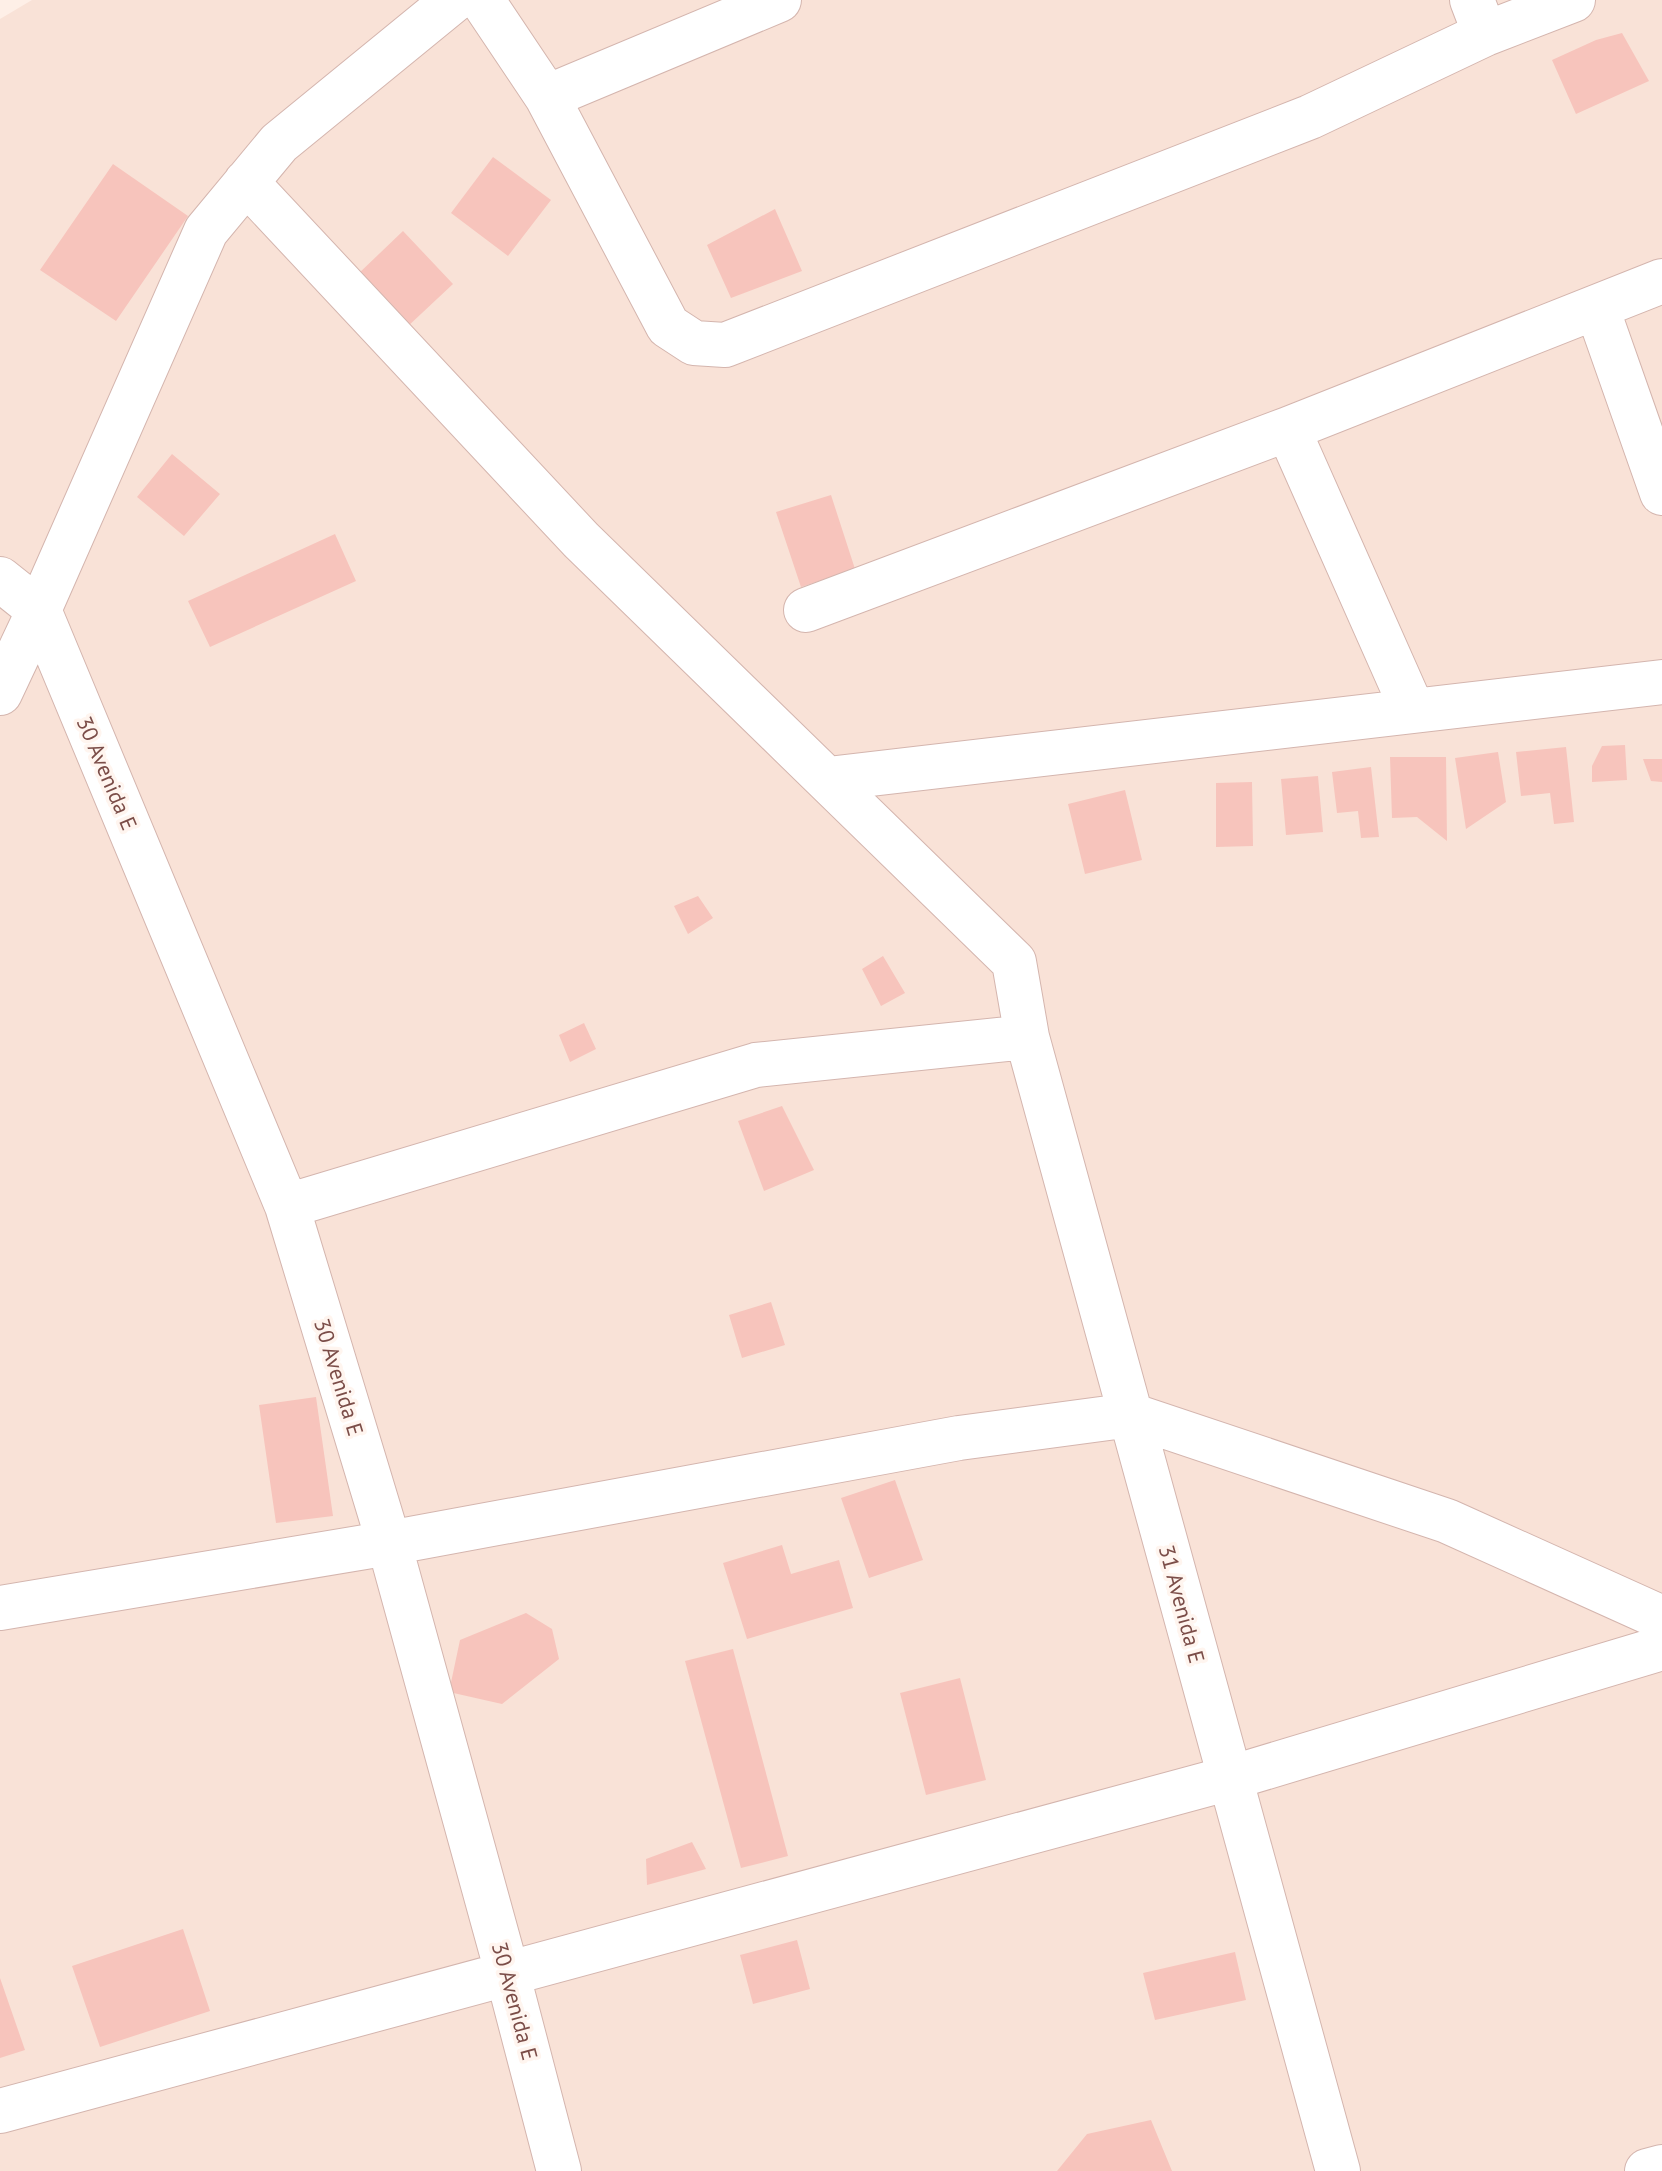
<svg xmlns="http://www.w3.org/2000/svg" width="1662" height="2171" font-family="'PT Sans',sans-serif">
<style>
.residential{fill:#f9e2d7}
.building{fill:#f7c4bc}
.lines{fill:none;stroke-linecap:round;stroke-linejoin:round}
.minor-casing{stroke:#d4b5ae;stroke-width:46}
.minor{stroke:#fff;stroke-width:44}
.labels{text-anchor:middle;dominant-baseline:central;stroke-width:7;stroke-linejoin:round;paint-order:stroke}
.street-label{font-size:22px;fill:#7b4d48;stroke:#fff5ef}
</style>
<rect width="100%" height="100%" fill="#feefe7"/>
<!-- residential -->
<path class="residential" d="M 32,0 L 1662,0 L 1662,2171 L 0,2171 L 0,19 Z"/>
<!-- building -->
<path class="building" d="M 1622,33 L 1649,81 L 1576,114 L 1552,60 L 1596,40 Z
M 493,157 L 551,200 L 508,256 L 451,213 Z
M 113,164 L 188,216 L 116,321 L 40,270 Z
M 775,209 L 802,271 L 731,298 L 707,245 Z
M 403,231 L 453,284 L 406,328 L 356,276 Z
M 172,454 L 220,494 L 184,536 L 137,497 Z
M 831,495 L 855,569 L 801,587 L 776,512 Z
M 335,534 L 356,581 L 210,647 L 188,601 Z
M 1625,745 L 1627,780 L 1592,782 L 1592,766 L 1602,746 Z
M 1566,747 L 1574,822 L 1554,824 L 1550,793 L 1521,796 L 1516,752 Z
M 1498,752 L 1506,802 L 1466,829 L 1455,758 Z
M 1390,757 L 1446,757 L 1447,841 L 1417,817 L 1392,818 Z
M 1643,759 L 1662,759 L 1662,782 L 1651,781 Z
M 1371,767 L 1379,837 L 1361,838 L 1358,811 L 1337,813 L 1332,772 Z
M 1318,776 L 1323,832 L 1286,835 L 1281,779 Z
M 1252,782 L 1253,846 L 1216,847 L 1216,783 Z
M 1125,790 L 1142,860 L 1085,874 L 1068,804 Z
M 698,896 L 713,918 L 688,934 L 674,906 Z
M 883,956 L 905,993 L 881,1006 L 862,969 Z
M 584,1023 L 596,1049 L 570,1062 L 559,1035 Z
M 782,1106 L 814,1170 L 764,1191 L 738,1121 Z
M 771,1302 L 785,1345 L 742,1358 L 729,1315 Z
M 316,1397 L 333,1516 L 276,1523 L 259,1405 Z
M 895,1480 L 923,1560 L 869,1578 L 841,1498 Z
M 782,1545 L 791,1574 L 839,1560 L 853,1608 L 747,1639 L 723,1563 Z
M 526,1613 L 552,1629 L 559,1659 L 502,1704 L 449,1692 L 460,1640 Z
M 733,1649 L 788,1856 L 741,1868 L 685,1661 Z
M 960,1678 L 986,1780 L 926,1795 L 900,1693 Z
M 692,1842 L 706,1869 L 647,1885 L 646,1859 Z
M 183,1929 L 210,2011 L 100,2047 L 72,1966 Z
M 797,1940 L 810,1989 L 753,2004 L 740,1955 Z
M 1235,1952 L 1246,2000 L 1155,2020 L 1143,1973 Z
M 0,1978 L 25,2050 L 0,2058 Z
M 1151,2120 L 1172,2171 L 1057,2171 L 1087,2134 Z"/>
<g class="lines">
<defs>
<path id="minor" d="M 482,0 L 547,97 L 668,326 L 694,343 L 725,345 L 1310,117 L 1485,34 L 1573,0
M 1472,0 L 1485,34
M 547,97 L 779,0
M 246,182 L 581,540 L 1014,962 L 1027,1037 L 756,1065 L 287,1206
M 1597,308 L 1662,493
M 1288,429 L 1413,711
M 0,579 L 39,610 L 287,1206 L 389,1543 L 507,1972 L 559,2171
M 806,610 L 1288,429 L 1662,281
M 0,693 L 39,610 L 206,231 L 279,143 L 454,0
M 828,779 L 1662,682
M 1027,1037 L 1338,2171
M 0,1608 L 389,1543 L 959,1438 L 1131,1415 L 1447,1521 L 1662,1618
M 0,2111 L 1230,1778 L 1662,1648
M 1647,2171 L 1662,2167"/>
</defs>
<!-- minor casing -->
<use href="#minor" class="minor-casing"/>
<!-- minor -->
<use href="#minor" class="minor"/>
</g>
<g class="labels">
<!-- street labels -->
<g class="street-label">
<text transform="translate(107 773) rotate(67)">30 Avenida E</text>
<text transform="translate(339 1377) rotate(73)">30 Avenida E</text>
<text transform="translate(1182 1604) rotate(75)">31 Avenida E</text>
<text transform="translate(515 2001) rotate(75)">30 Avenida E</text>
</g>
</g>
</svg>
